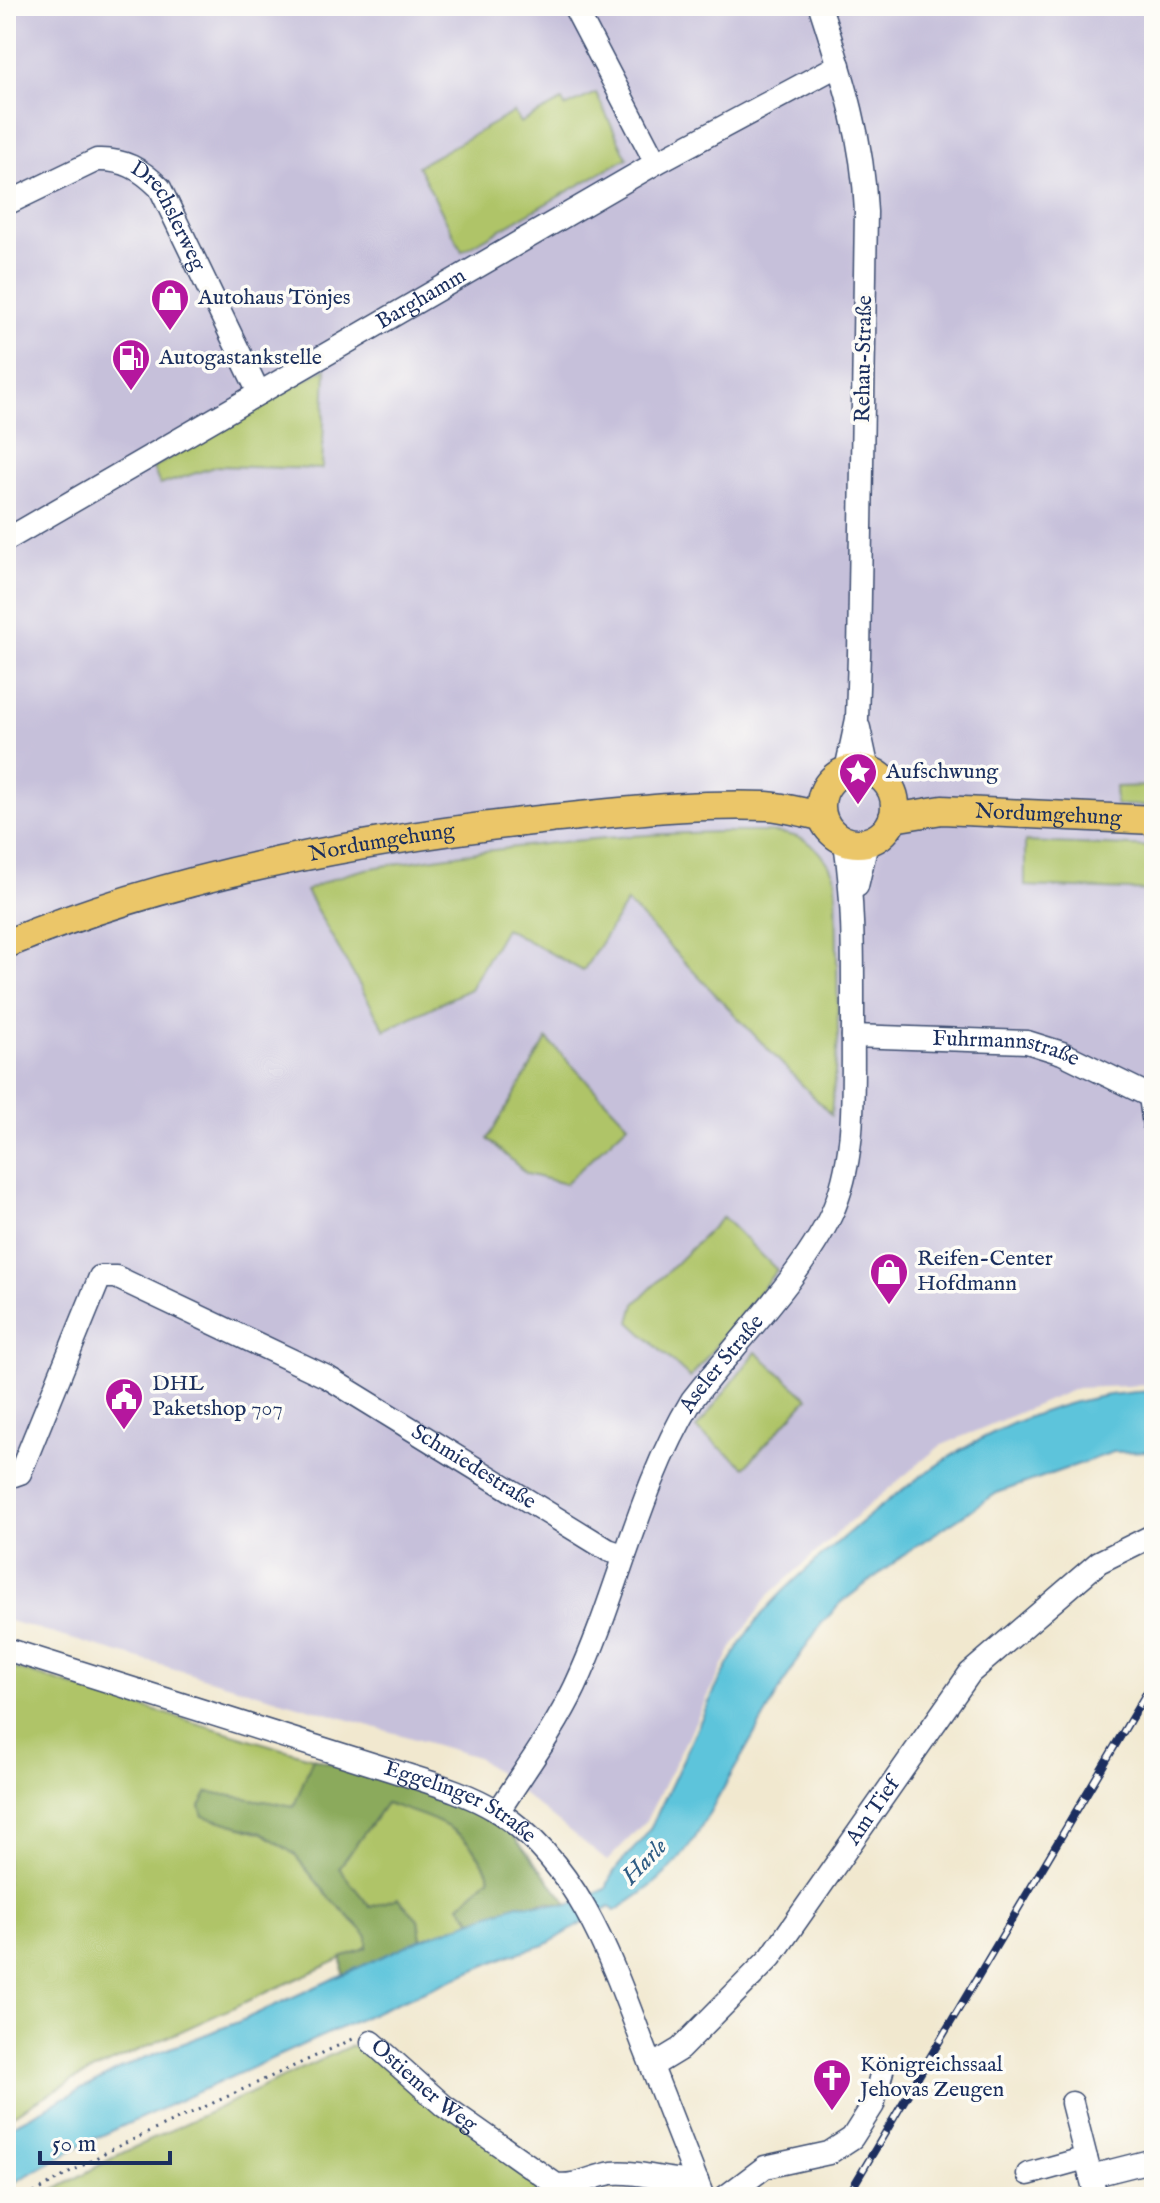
<svg xmlns="http://www.w3.org/2000/svg" width="1160" height="2203" font-family="'IM FELL English',serif">
<style>
.industrial{fill:#c6c0da}
.green{fill:#afc468;stroke:#657a63;stroke-width:2}
.forest{fill:#8baa5c;stroke:#536c5d;stroke-width:2}
.water{fill:#5dc4db;stroke:#3c7a9c;stroke-width:2}
.lines{fill:none;stroke-linecap:round;stroke-linejoin:round}
.minor-casing{stroke:#3b4b6f;stroke-width:25}
.major-casing{stroke:#3b4b6f;stroke-width:31}
.path{stroke:#3b4b6f;stroke-width:3;stroke-dasharray:2 6;stroke-linecap:butt}
.minor{stroke:#fff;stroke-width:22}
.major{stroke:#ebc669;stroke-width:28}
.rail-casing{stroke:#1b2f5e;stroke-width:8}
.rail{stroke:#fdfcf7;stroke-width:5;stroke-dasharray:15;stroke-linecap:butt}
.labels{text-anchor:middle;dominant-baseline:central;stroke-width:7;stroke-linejoin:round;paint-order:stroke}
.street-label{font-size:22px;fill:#1b2f5e;stroke:#fdfcf7}
.poi-label{font-size:22px;fill:#1b2f5e;stroke:#fdfcf7;text-anchor:start}
.water-label{font-size:24px;font-style:italic;fill:#2f5c84;stroke:#fdfcf7}
</style>
<rect width="100%" height="100%" fill="#fdfcf7"/>
<filter id="ink" filterUnits="userSpaceOnUse"><feTurbulence type="fractalNoise" baseFrequency=".0125" numOctaves="2"/><feDisplacementMap in="SourceGraphic" scale="16" xChannelSelector="R" yChannelSelector="G"/><feConvolveMatrix kernelMatrix="1 2 1 2 8 2 1 2 1" color-interpolation-filters="sRGB"/></filter>
<filter id="wash" filterUnits="userSpaceOnUse"><feTurbulence type="fractalNoise" baseFrequency=".006" numOctaves="4" result="noise"/><feDisplacementMap in="SourceGraphic" scale="32" xChannelSelector="R" yChannelSelector="G"/><feGaussianBlur stdDeviation="1.8" result="paint"/><feColorMatrix in="noise" values="0 0 0 0 0 0 0 0 0 0 0 0 0 0 0 0 0 1.4 0 .05"/><feComposite in="paint" operator="in"/></filter>
<g filter="url(#wash)">
<rect width="100%" height="100%" fill="#f1e8cf"/>
<!-- industrial -->
<path class="industrial" d="M 6,6 L 1154,6 L 1154,1385 L 1077,1388 L 940,1446 L 863,1510 L 768,1596 L 732,1648 L 646,1821 L 607,1861 L 477,1757 L 6,1620 Z"/>
<!-- green -->
<path class="green" d="M 596,93 L 627,158 L 462,251 L 418,166 L 514,112 L 520,123 L 562,101 L 565,107 Z
M 326,368 L 322,469 L 217,466 L 160,485 L 153,468 Z
M 1154,786 L 1154,806 L 1116,805 L 1115,787 Z
M 723,832 C 775,833 813,823 836,879 L 838,1039 L 831,1115 L 627,902 L 583,971 L 505,928 L 470,989 L 385,1030 L 306,891 C 346,868 396,864 442,857 C 536,843 628,834 723,832 Z
M 1025,842 L 1154,847 L 1154,891 L 1025,886 Z
M 547,1039 L 628,1124 L 565,1184 L 527,1174 L 488,1139 Z
M 723,1217 L 777,1270 L 690,1378 L 630,1322 L 635,1304 Z
M 756,1352 L 808,1398 L 745,1467 L 696,1429 Z
M 6,1666 L 313,1758 L 294,1806 L 208,1792 L 200,1806 L 203,1816 L 263,1833 L 294,1854 L 330,1898 L 367,1935 L 367,1947 L 73,2080 L 6,2119 Z
M 386,1803 C 433,1819 470,1827 490,1877 L 460,1905 L 473,1921 L 421,1939 L 418,1919 L 370,1907 L 339,1868 Z
M 350,2046 L 367,2046 L 541,2186 L 532,2197 L 42,2197 L 118,2155 Z"/>
<!-- forest -->
<path class="forest" d="M 313,1758 L 444,1798 L 508,1829 L 569,1905 L 544,1902 L 473,1921 L 460,1905 L 490,1877 C 470,1827 433,1819 386,1803 L 339,1868 L 370,1907 L 398,1898 L 418,1919 L 421,1939 L 343,1977 L 342,1958 L 367,1947 L 367,1935 L 330,1898 L 294,1854 L 263,1833 L 203,1816 L 200,1806 L 208,1792 L 294,1806 Z"/>
<!-- water -->
<path class="water" d="M 1154,1391 L 1154,1451 L 1113,1452 L 997,1493 L 916,1546 L 842,1602 L 821,1624 L 797,1660 L 695,1838 C 673,1871 649,1890 615,1911 L 610,1907 L 545,1945 L 510,1955 L 382,2009 L 85,2143 L 6,2187 L 6,2128 L 134,2062 L 238,2022 L 421,1939 L 518,1904 L 569,1905 L 606,1889 C 612,1867 631,1854 645,1836 C 652,1827 657,1814 662,1804 C 690,1748 711,1689 746,1636 C 770,1599 806,1570 839,1541 C 931,1461 1028,1395 1154,1391 Z"/>
</g>
<g filter="url(#ink)">
<g class="lines">
<defs>
<g id="minor">
<path d="M 574,6 L 656,163"/>
<path d="M 820,6 C 843,77 863,137 866,212 L 859,655 L 857,719 L 846,770"/>
<path id="s1" d="M 6,204 L 97,160 C 124,159 141,169 160,188 L 259,393"/>
<path id="s2" d="M 6,540 L 656,163 L 839,65"/>
<path d="M 859,728 L 868,770"/>
<path d="M 857,886 L 867,843"/>
<path id="s3" d="M 853,1036 L 1027,1042 L 1062,1053 L 1154,1098"/>
<path d="M 1150,1096 L 1154,1126"/>
<path id="s4" d="M 6,1478 L 20,1473 L 100,1277 L 116,1277 L 327,1377 L 608,1550 L 623,1555"/>
<path id="s5" d="M 6,1649 L 413,1777 C 442,1786 471,1795 497,1811 C 578,1863 611,1959 643,2044 C 663,2095 683,2146 703,2197"/>
<path id="s6" d="M 498,1812 C 524,1771 554,1731 575,1687 C 619,1593 638,1489 692,1400 C 734,1345 802,1276 831,1215 C 858,1157 852,1087 853,1024 C 853,962 854,903 845,842"/>
<path id="s7" d="M 372,2042 L 444,2106 L 555,2184 C 574,2188 593,2176 612,2173 C 640,2170 668,2183 697,2181"/>
<path id="s8" d="M 652,2066 L 680,2049 L 771,1957 L 970,1673 L 1099,1562 L 1154,1535"/>
<path d="M 1072,2103 L 1096,2197"/>
<path d="M 1028,2174 L 1086,2158"/>
<path d="M 1091,2176 L 1154,2160"/>
<path d="M 725,2197 L 765,2167 L 829,2153 L 852,2138 L 873,2105 L 882,2071"/>
</g>
<g id="major">
<circle cx="858" cy="806" r="37"/>
<path id="s9" d="M 893,818 L 942,810 L 1154,820"/>
<path id="s10" d="M 6,944 C 171,875 372,838 549,819 C 621,812 695,803 767,806 C 785,807 804,813 821,816"/>
</g>
</defs>
<!-- minor casing -->
<use href="#minor" class="minor-casing"/>
<!-- major casing -->
<use href="#major" class="major-casing"/>
<!-- path -->
<path class="path" d="M 27,2197 L 108,2151 L 353,2039"/>
<!-- minor -->
<use href="#minor" class="minor"/>
<!-- major -->
<use href="#major" class="major"/>
<defs>
<path id="rail" d="M 847,2197 L 1154,1680"/>
</defs>
<!-- rail casing -->
<use href="#rail" class="rail-casing"/>
<!-- rail -->
<use href="#rail" class="rail"/>
</g>
</g>
<!-- icons -->
<defs>
<symbol id="shop-pin" viewBox="-11 -11 22 30"><path d="M0 17L-7.5 6A9.5 9.5 0 1 1 7.5 6Z" fill="#b5179e" stroke="#fdfcf7"/><path d="M-5-2.5h2.3a2.7 3.5 0 0 1 5.4 0H5L5.5 6h-11ZM-1.5-2.5h3a1.5 2.3 0 0 0-3 0Z" fill="#fff"/></symbol>
<symbol id="fuel-pin" viewBox="-11 -11 22 30"><path d="M0 17L-7.5 6A9.5 9.5 0 1 1 7.5 6Z" fill="#b5179e" stroke="#fdfcf7"/><path d="M-5.5-6h7V0h2V4h1.3V-2.5L3-4.5l.8-.8L6-3V5H2.5V1h-1V6h-7ZM-4.2-4.7v3.2H.2V-4.7Z" fill="#fff"/></symbol>
<symbol id="sight-pin" viewBox="-11 -11 22 30"><path d="M0 17L-7.5 6A9.5 9.5 0 1 1 7.5 6Z" fill="#b5179e" stroke="#fdfcf7"/><path d="M0-6L1.8-2.2L6-1.7L2.9 1.2L3.7 5.4L0 3.3L-3.7 5.4L-2.9 1.2L-6-1.7L-1.8-2.2Z" fill="#fff"/></symbol>
<symbol id="civic-pin" viewBox="-11 -11 22 30"><path d="M0 17L-7.5 6A9.5 9.5 0 1 1 7.5 6Z" fill="#b5179e" stroke="#fdfcf7"/><path d="M-.6-6.5H3V-4.5H.6V-3L4-1V1h2V6H-6V1h2V-1L-.6-3ZM-1.2 2.5V6h2.4V2.5Z" fill="#fff"/></symbol>
<symbol id="church-pin" viewBox="-11 -11 22 30"><path d="M0 17L-7.5 6A9.5 9.5 0 1 1 7.5 6Z" fill="#b5179e" stroke="#fdfcf7"/><path d="M-1.2-6h2.4v3.5h3.3v2.4h-3.3V6h-2.4V-.1h-3.3v-2.4h3.3Z" fill="#fff"/></symbol>
</defs>
<g fill-rule="evenodd">
<use href="#shop-pin" x="148" y="276" width="44" height="60"/>
<use href="#fuel-pin" x="109" y="336" width="44" height="60"/>
<use href="#sight-pin" x="836" y="750" width="44" height="60"/>
<use href="#shop-pin" x="867" y="1250" width="44" height="60"/>
<use href="#civic-pin" x="102" y="1375" width="44" height="60"/>
<use href="#church-pin" x="810" y="2056" width="44" height="60"/>
</g>
<g class="labels">
<!-- street labels -->
<g class="street-label">
<text stroke="none"><textPath href="#s1" startOffset="200">Drechslerweg</textPath></text>
<text stroke="none"><textPath href="#s2" startOffset="480">Barghamm</textPath></text>
<text transform="translate(864 359) rotate(-89)">Rehau-Straße</text>
<text stroke="none"><textPath href="#s9" startOffset="156">Nordumgehung</textPath></text>
<text stroke="none"><textPath href="#s10" startOffset="390">Nordumgehung</textPath></text>
<text stroke="none"><textPath href="#s3" startOffset="154">Fuhrmannstraße</textPath></text>
<text stroke="none"><textPath href="#s6" startOffset="504">Aseler Straße</textPath></text>
<text stroke="none"><textPath href="#s4" startOffset="648">Schmiedestraße</textPath></text>
<text stroke="none"><textPath href="#s5" startOffset="480">Eggelinger Straße</textPath></text>
<text stroke="none"><textPath href="#s8" startOffset="340">Am Tief</textPath></text>
<text stroke="none"><textPath href="#s7" startOffset="68">Ostiemer Weg</textPath></text>
</g>
<!-- poi labels -->
<g class="poi-label">
<text x="198" y="298">Autohaus Tönjes</text>
<text x="159" y="358">Autogastankstelle</text>
<text x="886" y="772">Aufschwung</text>
<text x="917" y="1259">Reifen-Center<tspan x="917" dy="25">Hofdmann</tspan></text>
<text x="152" y="1384">DHL<tspan x="152" dy="25">Paketshop 707</tspan></text>
<text x="860" y="2065">Königreichssaal<tspan x="860" dy="25">Jehovas Zeugen</tspan></text>
</g>
<!-- water labels -->
<g class="water-label">
<text transform="translate(645 1862) rotate(-46)">Harle</text>
</g>
</g>
<!-- margin -->
<rect width="1160" height="2203" fill="none" stroke="#fdfcf7" stroke-width="32"/>
<!-- scale -->
<path d="M40 2151v12h130v-12" fill="none" stroke="#1b2f5e" stroke-width="4"/>
<text x="52" y="2151" font-size="24" fill="#1b2f5e" stroke="#fdfcf7" stroke-width="6" paint-order="stroke">50 m</text>
</svg>
